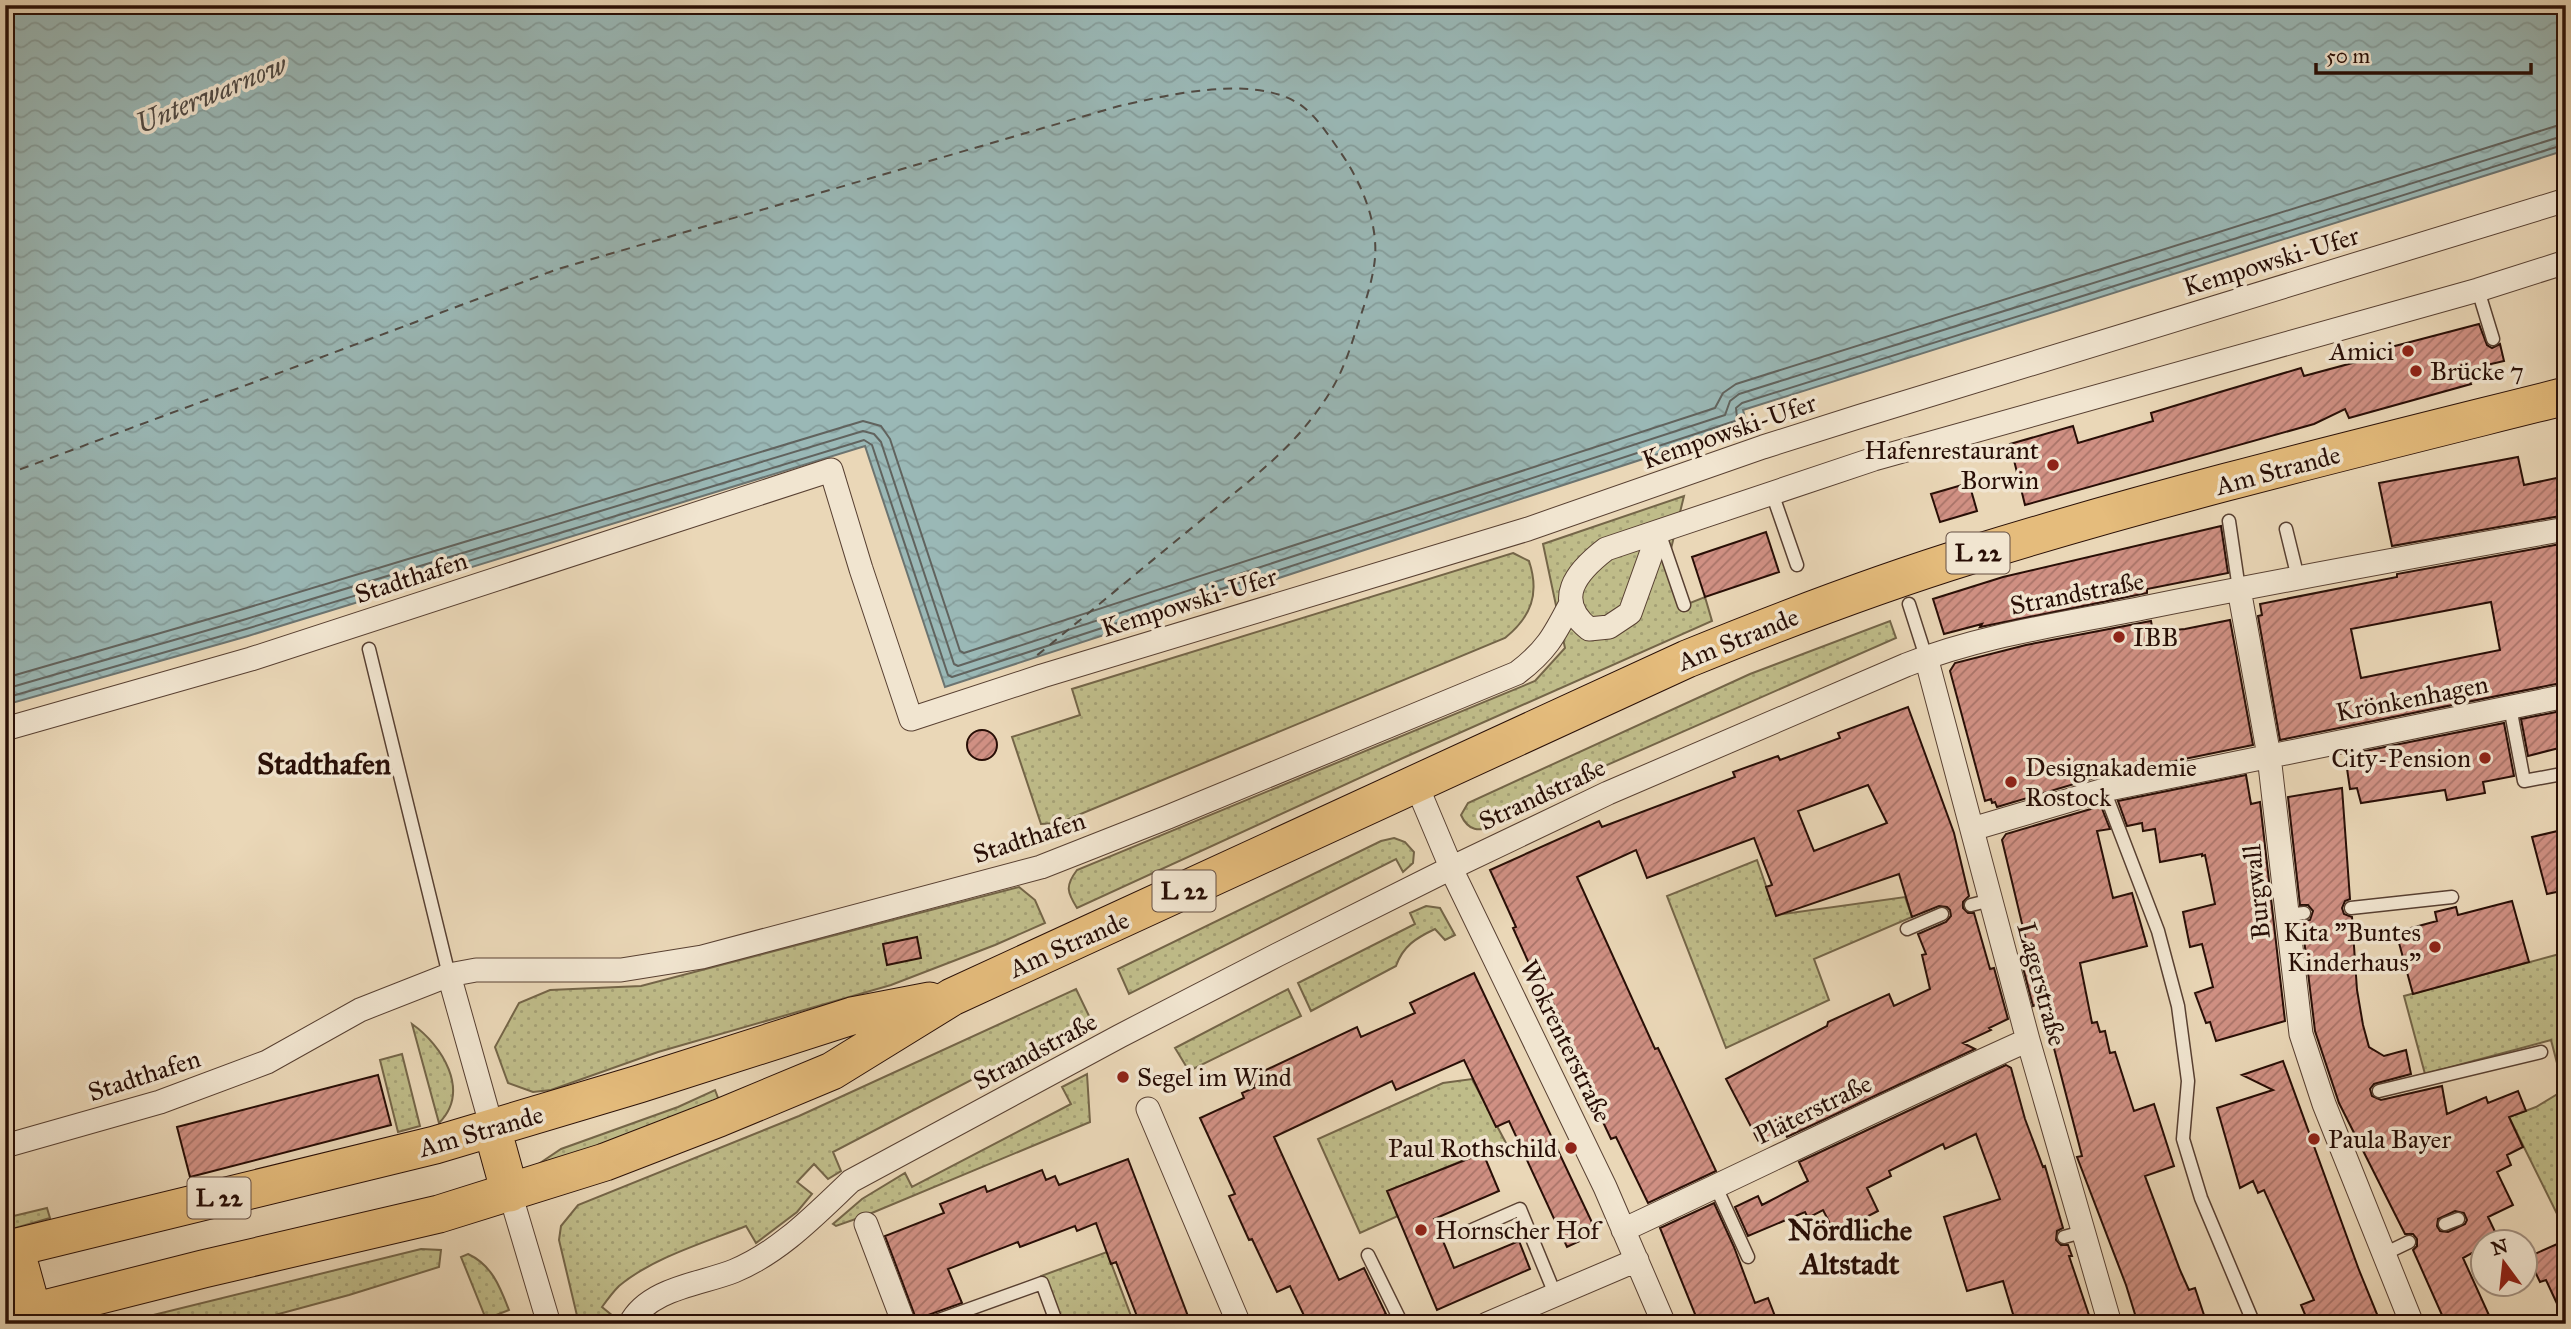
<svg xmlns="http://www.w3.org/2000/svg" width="2571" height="1329" font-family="'IM FELL Great Primer',serif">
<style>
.green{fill:url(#green-dots);stroke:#746548;stroke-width:2}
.water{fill:url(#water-waves);stroke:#6c7470;stroke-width:2}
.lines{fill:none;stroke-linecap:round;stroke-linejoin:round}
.shore{stroke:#61635e;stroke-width:2}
.ferry{stroke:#504a44;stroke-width:2;stroke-dasharray:9 7;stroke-linecap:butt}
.building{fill:url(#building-hatch);stroke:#280e06;stroke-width:2;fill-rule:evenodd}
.lane-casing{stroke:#584032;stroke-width:15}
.street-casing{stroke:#584032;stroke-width:25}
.primary-casing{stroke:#280e06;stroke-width:39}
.lane{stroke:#f1e5d0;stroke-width:12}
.street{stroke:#f1e5d0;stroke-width:23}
.primary{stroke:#e5bc7c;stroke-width:37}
.poi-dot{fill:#8f2418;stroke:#f1e5d0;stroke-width:2.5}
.labels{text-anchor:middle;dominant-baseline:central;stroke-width:7;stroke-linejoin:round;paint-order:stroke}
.shield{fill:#f1e5d0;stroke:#644e43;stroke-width:2}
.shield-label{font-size:24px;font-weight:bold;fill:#280e06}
.street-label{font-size:26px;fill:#280e06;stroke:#f1e5d0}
.poi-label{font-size:26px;fill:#280e06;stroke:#f1e5d0;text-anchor:start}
.water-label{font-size:28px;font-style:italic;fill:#504a44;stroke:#f1e5d0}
.quarter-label{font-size:30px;font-weight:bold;fill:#280e06;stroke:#f1e5d0}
</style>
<defs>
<pattern id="green-dots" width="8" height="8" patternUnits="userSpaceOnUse" patternTransform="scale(1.75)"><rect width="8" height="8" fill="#bfbc89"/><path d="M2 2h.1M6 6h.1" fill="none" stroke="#a4a075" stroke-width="1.8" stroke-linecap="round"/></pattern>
<pattern id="water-waves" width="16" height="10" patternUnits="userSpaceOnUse" patternTransform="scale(1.75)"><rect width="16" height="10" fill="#9ab8b6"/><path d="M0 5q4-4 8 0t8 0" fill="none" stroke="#859d9b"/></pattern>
<pattern id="building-hatch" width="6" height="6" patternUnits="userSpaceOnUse" patternTransform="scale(1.75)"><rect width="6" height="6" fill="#d09083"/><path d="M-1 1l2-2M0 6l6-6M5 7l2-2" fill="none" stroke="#a97469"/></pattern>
</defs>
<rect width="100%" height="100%" fill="#ead7b7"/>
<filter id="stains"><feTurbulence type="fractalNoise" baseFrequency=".00286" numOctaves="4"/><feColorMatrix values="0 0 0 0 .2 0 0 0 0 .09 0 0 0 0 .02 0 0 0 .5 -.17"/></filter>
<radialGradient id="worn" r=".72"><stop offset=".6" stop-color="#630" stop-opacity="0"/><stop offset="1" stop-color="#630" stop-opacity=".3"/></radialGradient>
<!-- green -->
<path class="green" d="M 1684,496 L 1667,565 L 1680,607 L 1705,597 L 1712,621 L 1403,758 L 1077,908 C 1067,892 1065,886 1077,870 L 1535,681 L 1565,648 L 1543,544 Z
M 1513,553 L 1529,561 C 1540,594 1531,617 1505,638 L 1059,823 L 1041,824 L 1012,737 L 1080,715 L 1072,689 Z
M 1890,621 L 1896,638 L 1491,816 L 1494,826 C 1479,832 1468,831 1461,815 L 1468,803 L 1750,674 Z
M 1394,838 L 1405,842 L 1414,852 L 1413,863 L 1403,872 L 1396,859 L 1129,994 L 1118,969 L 1381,841 Z
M 1757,860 L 1776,915 L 1905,897 L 1912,917 L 1814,959 L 1829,1000 L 1726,1048 L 1667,896 Z
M 1019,887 L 1035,900 L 1045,923 L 995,945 L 891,985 L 658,1052 L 551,1090 L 533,1092 L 508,1083 L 495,1047 L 519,1003 L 550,990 L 641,986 Z
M 1426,906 L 1440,908 L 1455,935 L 1445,940 L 1435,929 C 1416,938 1403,946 1396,966 L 1311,1011 L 1298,983 L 1415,924 L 1410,913 Z
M 2566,950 L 2566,1230 L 2565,1230 L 2509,1117 L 2536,1107 L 2564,1090 L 2551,1040 L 2425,1074 L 2404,996 L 2563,953 Z
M 1076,989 L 1090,1018 L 833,1152 L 841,1171 L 828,1179 L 814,1164 L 797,1182 L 812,1194 L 797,1212 L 756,1243 L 746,1226 C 706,1242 652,1258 619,1286 C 613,1292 607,1300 602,1307 L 613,1316 L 609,1324 L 579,1324 L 559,1240 L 561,1226 L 578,1205 L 799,1116 Z
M 1288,989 L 1301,1016 L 1189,1071 L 1175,1048 Z
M 412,1024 C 442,1045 471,1091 439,1123 Z
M 402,1054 L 420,1126 L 398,1132 L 380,1060 Z
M 1087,1074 L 1090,1122 L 867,1215 L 836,1226 L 833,1224 L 862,1199 L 905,1173 L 912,1187 L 1071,1104 L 1062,1087 Z
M 1472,1079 L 1506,1143 L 1388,1191 L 1398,1216 L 1360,1233 L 1318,1139 L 1443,1083 Z
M 715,1090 L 720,1103 L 610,1144 L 537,1165 L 561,1149 L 678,1107 Z
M 47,1208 L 50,1218 L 5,1231 L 5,1218 Z
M 421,1249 L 441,1250 L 439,1267 L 349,1295 L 275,1315 L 200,1322 L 130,1324 L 129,1321 Z
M 1107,1252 L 1134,1324 L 1057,1324 L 1041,1276 Z
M 468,1254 C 492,1265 500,1287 509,1310 L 486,1319 L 461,1257 Z"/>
<!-- water -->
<path class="water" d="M 5,5 L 2566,5 L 2566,150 L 1743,410 L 1747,425 L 945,687 L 865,446 L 248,636 L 5,705 Z"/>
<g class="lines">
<!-- shore -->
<path class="shore" d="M 5,678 L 240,610 L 863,421 L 881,426 L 890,439 L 960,651 L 964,653 L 1715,408 L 1723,393 L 1736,384 L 2556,126 L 2566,125
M 5,689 L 243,620 L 863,431 L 874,434 L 881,442 L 954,664 L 958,666 L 1725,415 L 1730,401 L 1739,394 L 2566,135
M 5,698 L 246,629 L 864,440 L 872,445 L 948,675 L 952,677 L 1735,421 L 1737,418 L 1736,408 L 1742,403 L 2566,144"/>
<!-- ferry -->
<path class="ferry" d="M 5,475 L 558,269 L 1119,106 C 1169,95 1249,75 1296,102 C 1315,113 1329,136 1341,153 C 1361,182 1378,222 1375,258 C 1373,280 1365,303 1358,324 C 1347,359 1340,380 1318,410 C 1286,455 1241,487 1199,522 C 1144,567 1090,612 1035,657"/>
</g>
<!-- building -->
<path class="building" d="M 2479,324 L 2487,345 L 2492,348 L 2500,344 L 2504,361 L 2491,364 L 2494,375 L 2470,382 L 2471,384 L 2349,418 L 2345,409 L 2314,424 L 2025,505 L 2010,444 L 2073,426 L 2078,443 L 2153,421 L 2151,413 L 2220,392 L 2301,368 L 2304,376 L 2356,362 L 2355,360 L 2373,355 L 2372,352 Z
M 2518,457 L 2524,485 L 2566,476 L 2566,515 L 2392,546 L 2379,483 Z
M 1969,483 L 1977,511 L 1940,522 L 1931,494 Z
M 2221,526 L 2228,573 L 2147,589 L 2147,593 L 1980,627 L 1982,624 L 1944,634 L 1933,599 L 2003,577 Z
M 1766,532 L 1779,572 L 1705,597 L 1692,557 Z
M 2566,543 L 2566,682 L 2280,740 L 2258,616 L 2262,615 L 2260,604 L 2397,577 L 2397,574 ZM 2491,602 L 2500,650 L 2361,678 L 2351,629 Z
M 2230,620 L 2253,745 L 2101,776 L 1997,807 L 1995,802 L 1992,803 L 1991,799 L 1985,801 L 1950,671 L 1955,663 L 2026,645 L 2151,621 L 2153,632 L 2185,629 Z
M 1908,707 L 1954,833 L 1969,896 L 1963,902 L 1963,908 L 1968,913 L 1974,913 L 1990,969 L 1994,968 L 2008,1019 L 1989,1028 L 1991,1030 L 1963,1043 L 1975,1049 L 1787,1137 L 1784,1131 L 1760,1144 L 1726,1079 L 1827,1026 L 1828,1022 L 1889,994 L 1894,1006 L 1930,989 L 1922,955 L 1926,954 L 1918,934 L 1946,922 L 1951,916 L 1950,910 L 1947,907 L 1939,906 L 1912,917 L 1899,874 L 1776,916 L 1766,887 L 1772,885 L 1754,838 L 1647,878 L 1636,850 L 1577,877 L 1655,1049 L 1658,1048 L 1716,1171 L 1648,1203 L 1616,1137 L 1611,1139 L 1603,1122 L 1580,1072 L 1584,1070 L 1545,986 L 1541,988 L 1531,968 L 1513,928 L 1516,927 L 1490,870 L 1599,821 L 1602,827 L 1735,777 L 1733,772 L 1778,756 L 1780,760 L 1840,738 L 1838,733 ZM 1868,785 L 1887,823 L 1814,851 L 1798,811 Z
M 2566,710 L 2566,742 L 2558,744 L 2559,748 L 2528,756 L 2521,719 Z
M 2504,723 L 2514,776 L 2483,782 L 2485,793 L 2447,800 L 2445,790 L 2361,803 L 2357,788 L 2350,789 L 2345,755 Z
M967 745a15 15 0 1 1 30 0a15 15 0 1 1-30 0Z
M 2246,775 L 2251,804 L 2260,802 L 2285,1021 L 2216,1041 L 2210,1022 L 2206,1023 L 2195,993 L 2213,987 L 2202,944 L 2190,947 L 2183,912 L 2215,904 L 2205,855 L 2202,856 L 2202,854 L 2160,862 L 2155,829 L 2143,831 L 2142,823 L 2127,826 L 2118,801 Z
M 2342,788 L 2350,899 L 2345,901 L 2342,908 L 2344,914 L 2352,917 L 2357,990 L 2363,1025 L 2369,1047 L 2384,1056 L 2406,1050 L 2411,1074 L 2374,1084 L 2370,1089 L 2372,1096 L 2381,1100 L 2442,1086 L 2447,1114 L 2486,1097 L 2488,1103 L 2518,1091 L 2526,1111 L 2509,1117 L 2523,1147 L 2507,1155 L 2511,1165 L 2497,1172 L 2513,1205 L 2488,1217 L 2498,1238 L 2493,1242 L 2483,1242 L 2483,1247 L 2463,1258 L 2493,1324 L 2446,1324 L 2413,1250 L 2417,1246 L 2417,1239 L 2413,1234 L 2405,1234 L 2339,1103 L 2315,1031 L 2302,922 L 2310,920 L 2313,911 L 2308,905 L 2300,905 L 2288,797 ZM 2455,1211 L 2464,1213 L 2467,1220 L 2465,1224 L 2448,1232 L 2440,1231 L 2437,1226 L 2438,1219 Z
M 2101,806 L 2110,829 L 2097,831 L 2113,898 L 2132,893 L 2147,946 L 2080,963 L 2092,1023 L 2097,1022 L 2100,1032 L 2105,1031 L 2110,1053 L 2115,1052 L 2134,1111 L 2154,1104 L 2174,1166 L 2145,1176 L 2180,1270 L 2189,1290 L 2195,1288 L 2207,1324 L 2138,1324 L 2126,1285 L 2077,1157 L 2082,1156 L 2042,1002 L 2033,1006 L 2021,960 L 2030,957 L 2002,840 L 2006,834 Z
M 2566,829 L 2566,890 L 2547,894 L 2532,837 Z
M 2512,901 L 2529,962 L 2413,994 L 2396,932 L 2437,921 L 2435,912 L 2456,907 L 2458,915 Z
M 917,937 L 921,958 L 887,965 L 883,944 Z
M 1474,973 L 1597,1233 L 1567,1247 L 1509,1121 L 1496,1127 L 1464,1060 L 1396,1090 L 1392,1081 L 1274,1137 L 1339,1280 L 1364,1268 L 1386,1314 L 1365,1324 L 1308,1324 L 1290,1286 L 1277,1292 L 1252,1239 L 1249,1240 L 1229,1196 L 1235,1194 L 1200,1118 L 1244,1098 L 1242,1093 L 1256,1087 L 1251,1077 L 1357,1027 L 1361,1037 L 1415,1013 L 1410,1003 Z
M 2283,1061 L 2359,1270 L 2381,1324 L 2309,1324 L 2301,1305 L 2314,1300 L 2264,1190 L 2258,1193 L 2253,1181 L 2240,1188 L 2217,1108 L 2273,1090 L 2242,1075 Z
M 2006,1065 L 2011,1068 L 2025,1119 L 2043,1167 L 2045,1166 L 2063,1228 L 2057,1231 L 2056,1240 L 2061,1245 L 2068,1245 L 2072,1256 L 2069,1256 L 2092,1324 L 2016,1324 L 2003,1281 L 1967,1291 L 1944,1217 L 2000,1199 L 1976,1134 L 1945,1149 L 1943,1144 L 1889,1171 L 1891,1176 L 1867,1188 L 1878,1211 L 1835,1233 L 1823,1210 L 1808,1218 L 1805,1212 L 1748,1236 L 1735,1207 L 1758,1196 L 1762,1205 L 1808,1181 L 1799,1162 Z
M 378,1075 L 391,1125 L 190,1177 L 177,1127 Z
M 1483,1153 L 1499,1191 L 1434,1219 L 1454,1268 L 1519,1241 L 1530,1269 L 1437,1310 L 1387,1191 Z
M 1128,1159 L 1191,1324 L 1140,1324 L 1116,1262 L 1111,1264 L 1096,1223 L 1077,1231 L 1075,1226 L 1020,1247 L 1018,1242 L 948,1269 L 962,1303 L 925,1316 L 918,1324 L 885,1236 L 944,1213 L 940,1204 L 985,1186 L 987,1192 L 1042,1170 L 1046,1180 L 1055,1176 L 1059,1185 Z
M 1714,1203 L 1734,1247 L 1755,1303 L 1768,1298 L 1778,1324 L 1699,1324 L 1660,1228 Z
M 2566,1240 L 2566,1323 L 2546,1280 L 2540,1282 L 2528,1257 Z"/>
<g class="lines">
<defs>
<path id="lane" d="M 2478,290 L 2493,339
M 1772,493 L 1797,565
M 2229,521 L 2239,589
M 2286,529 L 2298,578
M 1660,535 L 1684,605
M 1909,604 L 1926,657
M 369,649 L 449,975
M 2510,707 L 2524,781 L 2562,774
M 2104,790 L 2158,931 L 2178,1006 L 2188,1081 L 2183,1139 L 2201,1198 L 2254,1324
M 1971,905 L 1991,900
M 2351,908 L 2452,897
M 2286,915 L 2304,913
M 1907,929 L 1942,914
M 2379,1091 L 2541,1052
M 1716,1187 L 1748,1257
M 2445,1224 L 2458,1219
M 1465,1233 L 1520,1209 L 1555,1294
M 2064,1237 L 2082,1232
M 2384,1254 L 2409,1242
M 1368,1255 L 1402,1324
M 928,1324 L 1042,1283 L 1057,1324"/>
<path id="street" d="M 1659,532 L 1630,613 L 1609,627 L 1589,629 C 1553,600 1576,572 1606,549 L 1874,459 L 2478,290 L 2566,262
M 2239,589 L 2269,756 L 2301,1034 L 2324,1104 L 2412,1324
M 1926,657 L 2028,1040 L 2110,1324
M 5,729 L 251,659 L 831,470 L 861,569 L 911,719 L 1042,676 L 1528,529 L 1763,447 L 1861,416 L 2566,200
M 1416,784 L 1456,879 L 1605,1187 L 1664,1324
M 1972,829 L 2104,790 L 2566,696
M 449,975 L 492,1128
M 1148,1109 L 1239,1324
M 5,1146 L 160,1102 L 267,1062 L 360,1010 L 449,975 L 476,970 L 621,970 L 702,957 L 1041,867 L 1168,817 L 1517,673 C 1546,651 1554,636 1570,605
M 510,1193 L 549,1324
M 866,1224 L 904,1324
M 1623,1230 C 1758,1167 1892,1101 2028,1040
M 630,1324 C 648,1288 702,1284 734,1271 C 780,1252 816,1214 851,1181 L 1120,1036 L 1277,955 L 1451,868 L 1608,793 L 1906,665 C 1981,635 2064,624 2143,608 C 2283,580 2425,554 2566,529
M 1487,1324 L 1637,1260"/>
<path id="primary" d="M 492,1128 L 510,1193
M 15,1248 L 36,1324
M 5,1250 L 435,1145 L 639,1084 L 852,1016 L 930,1001
M 5,1319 L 203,1269 L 439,1214 L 605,1162 L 719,1118 L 832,1071 L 952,997 L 1687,659 C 1780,621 1874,585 1971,555 C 2167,494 2367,446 2566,396"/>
</defs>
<!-- lane casing -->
<use href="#lane" class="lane-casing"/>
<!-- street casing -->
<use href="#street" class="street-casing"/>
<!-- primary casing -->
<use href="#primary" class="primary-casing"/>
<!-- lane -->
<use href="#lane" class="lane"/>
<!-- street -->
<use href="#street" class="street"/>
<!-- primary -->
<use href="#primary" class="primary"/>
</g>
<!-- markers -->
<g class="poi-dot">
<circle cx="2408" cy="351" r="7"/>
<circle cx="2416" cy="371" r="7"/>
<circle cx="2053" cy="465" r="7"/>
<circle cx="2119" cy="637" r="7"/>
<circle cx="2485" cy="758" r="7"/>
<circle cx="2011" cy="782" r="7"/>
<circle cx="2435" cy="947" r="7"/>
<circle cx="1123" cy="1077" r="7"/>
<circle cx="2314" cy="1139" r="7"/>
<circle cx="1571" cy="1148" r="7"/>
<circle cx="1421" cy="1230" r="7"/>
</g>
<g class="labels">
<!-- shield labels -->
<g class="shield">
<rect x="1946.5" y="532.5" width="63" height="41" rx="5"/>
<rect x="1152.5" y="870.5" width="63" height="41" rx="5"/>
<rect x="187.5" y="1177.5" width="63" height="41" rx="5"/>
</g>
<g class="shield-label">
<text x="1978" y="553">L 22</text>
<text x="1184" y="891">L 22</text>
<text x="219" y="1198">L 22</text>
</g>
<!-- street labels -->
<g class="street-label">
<text transform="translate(2271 261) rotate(-17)">Kempowski-Ufer</text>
<text transform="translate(1729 431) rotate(-19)">Kempowski-Ufer</text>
<text transform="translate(2278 470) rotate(-15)">Am Strande</text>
<text transform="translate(411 577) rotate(-18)">Stadthafen</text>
<text transform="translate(2077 593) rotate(-11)">Strandstraße</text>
<text transform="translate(1189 602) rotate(-17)">Kempowski-Ufer</text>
<text transform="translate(1738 639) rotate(-22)">Am Strande</text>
<text transform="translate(2412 698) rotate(-11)">Krönkenhagen</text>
<text transform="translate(1542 794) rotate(-25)">Strandstraße</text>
<text transform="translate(1029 837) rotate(-18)">Stadthafen</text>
<text transform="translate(2256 892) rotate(-96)">Burgwall</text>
<text transform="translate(1069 944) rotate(-24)">Am Strande</text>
<text transform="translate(2042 984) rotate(75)">Lagerstraße</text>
<text transform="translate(1566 1041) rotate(64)">Wokrenterstraße</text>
<text transform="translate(1035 1051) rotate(-28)">Strandstraße</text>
<text transform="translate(144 1075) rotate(-18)">Stadthafen</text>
<text transform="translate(1813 1109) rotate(-26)">Pläterstraße</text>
<text transform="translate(481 1131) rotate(-16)">Am Strande</text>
</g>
<!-- poi labels -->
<g class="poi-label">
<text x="2394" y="351" text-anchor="end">Amici</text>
<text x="2430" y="371">Brücke 7</text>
<text x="2039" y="450" text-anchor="end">Hafenrestaurant<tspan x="2039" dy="30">Borwin</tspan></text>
<text x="2133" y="637">IBB</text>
<text x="2471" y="758" text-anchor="end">City-Pension</text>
<text x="2025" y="767">Designakademie<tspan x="2025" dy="30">Rostock</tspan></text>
<text x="2421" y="932" text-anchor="end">Kita "Buntes<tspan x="2421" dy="30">Kinderhaus"</tspan></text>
<text x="1137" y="1077">Segel im Wind</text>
<text x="2328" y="1139">Paula Bayer</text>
<text x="1557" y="1148" text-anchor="end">Paul Rothschild</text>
<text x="1435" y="1230">Hornscher Hof</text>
</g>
<!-- water labels -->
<g class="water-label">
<text transform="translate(211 94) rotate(-23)">Unterwarnow</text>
</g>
<!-- quarter labels -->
<g class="quarter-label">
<text x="324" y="764">Stadthafen</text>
<text x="1850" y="1230">Nördliche<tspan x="1850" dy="34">Altstadt</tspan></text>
</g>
</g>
<!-- margin -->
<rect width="2571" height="1329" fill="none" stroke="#ead7b7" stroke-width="28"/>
<rect x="7" y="7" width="2557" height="1315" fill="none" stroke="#280e06" stroke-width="3.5"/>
<rect x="14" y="14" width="2543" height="1301" fill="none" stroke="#280e06" stroke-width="2"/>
<!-- north arrow -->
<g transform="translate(2504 1263) rotate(345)"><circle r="33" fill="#f1e5d0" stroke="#a18f7f" stroke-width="2"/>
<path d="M0-5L12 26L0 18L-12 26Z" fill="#8f2418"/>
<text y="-10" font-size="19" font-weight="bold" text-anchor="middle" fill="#280e06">N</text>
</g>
<!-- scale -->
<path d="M2316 63v10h215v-10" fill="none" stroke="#280e06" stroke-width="3.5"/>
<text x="2326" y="63" font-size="21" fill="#280e06" stroke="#f1e5d0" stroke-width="5" paint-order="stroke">50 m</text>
<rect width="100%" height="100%" filter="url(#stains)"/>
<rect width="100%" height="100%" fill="url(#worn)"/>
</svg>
